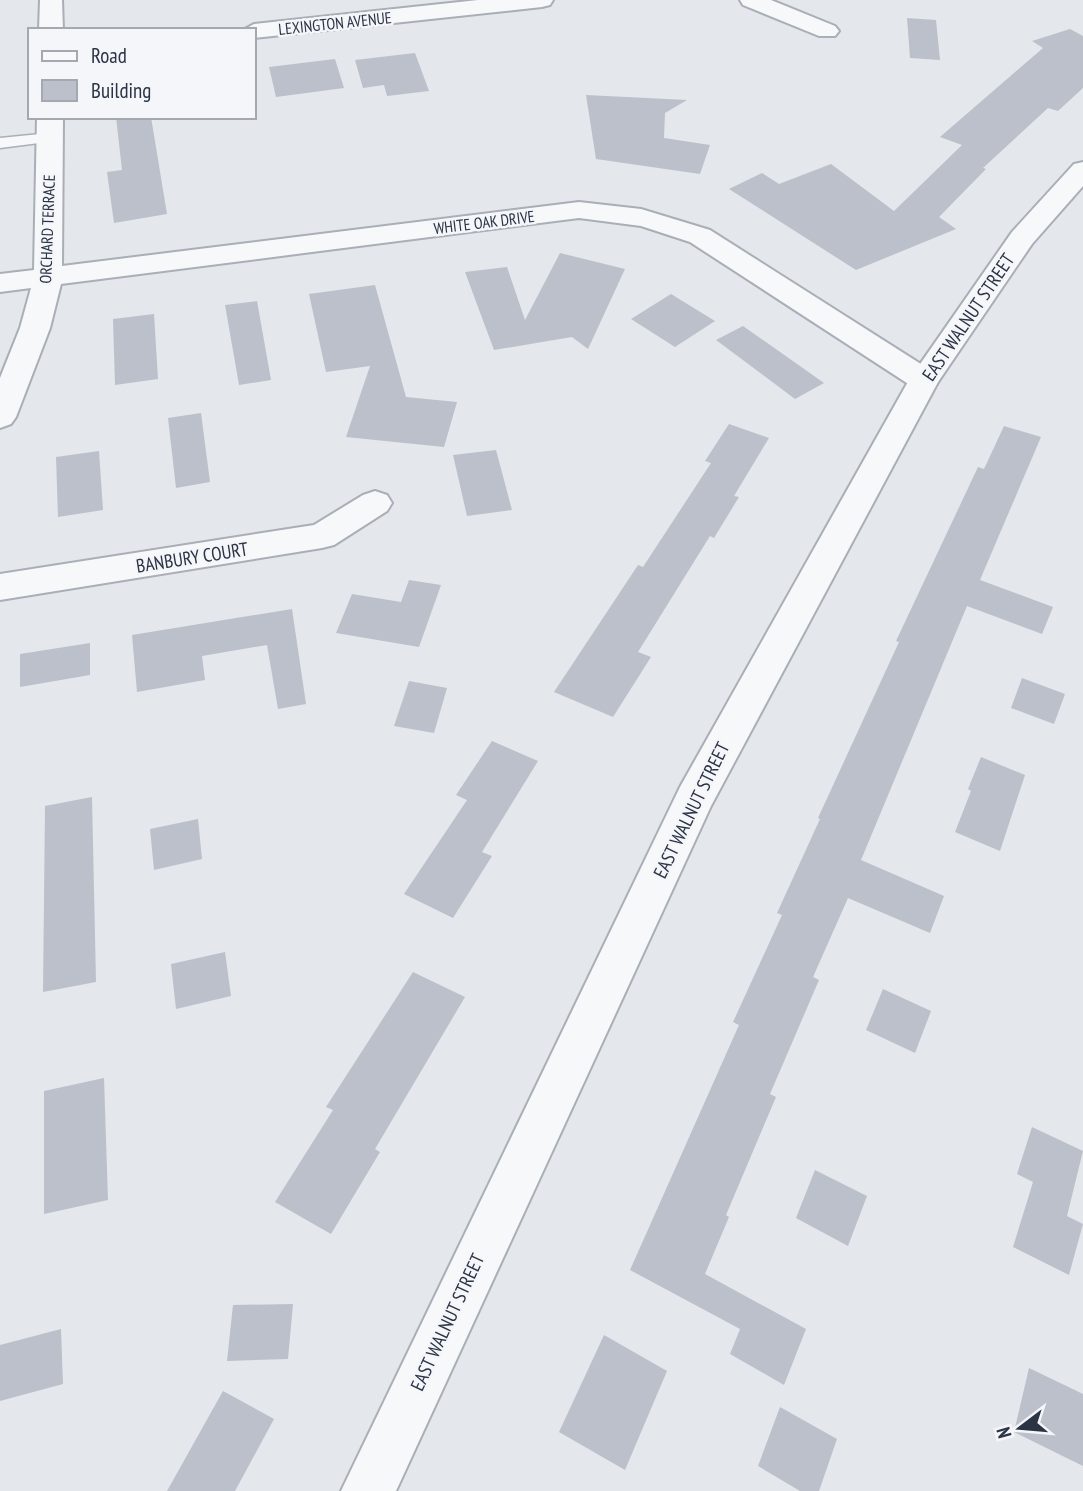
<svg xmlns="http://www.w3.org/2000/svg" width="1083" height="1491" font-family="'PT Sans Narrow',sans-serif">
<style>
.building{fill:#bbc0ca}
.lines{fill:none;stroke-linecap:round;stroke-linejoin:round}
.service-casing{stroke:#a9aeb7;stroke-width:3}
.minor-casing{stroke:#a9aeb7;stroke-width:4}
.tertiary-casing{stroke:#a9aeb7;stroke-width:4}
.service{fill:#f7f8fa;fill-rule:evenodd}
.minor{fill:#f7f8fa;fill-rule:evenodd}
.tertiary{fill:#f7f8fa;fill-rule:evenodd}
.labels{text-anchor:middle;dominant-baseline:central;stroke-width:5;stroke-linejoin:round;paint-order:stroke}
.far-street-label{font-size:16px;fill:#2b3445;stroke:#f4f6f9}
.street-label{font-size:19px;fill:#2b3445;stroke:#f4f6f9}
</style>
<rect width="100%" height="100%" fill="#e4e7ec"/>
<!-- building -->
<path class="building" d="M 907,18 L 936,20 L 940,60 L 910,58 Z
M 1070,29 L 1083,36 L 1083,88 L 1058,111 L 1048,108 L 983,168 L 986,169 L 939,217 L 956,229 L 856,270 L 729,189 L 762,173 L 779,184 L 831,164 L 894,211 L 962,145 L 940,137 L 1043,48 L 1032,41 Z
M 415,53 L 429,91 L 387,96 L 384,85 L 363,88 L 355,60 Z
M 335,59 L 344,88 L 276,97 L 269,67 Z
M 586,95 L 687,100 L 665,113 L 664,138 L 710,145 L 700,174 L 596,159 Z
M 116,117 L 151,117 L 167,214 L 114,223 L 107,172 L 122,170 Z
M 560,253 L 625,269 L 588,349 L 572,337 L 494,350 L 465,272 L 507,267 L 525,320 Z
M 375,285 L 406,397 L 457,402 L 444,447 L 346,437 L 370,366 L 326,372 L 309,294 Z
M 671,294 L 715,321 L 675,347 L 631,319 Z
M 257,301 L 271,380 L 239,385 L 225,305 Z
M 154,314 L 158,379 L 115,385 L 113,319 Z
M 743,326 L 824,383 L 795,399 L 716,340 Z
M 201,413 L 210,482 L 176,488 L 168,418 Z
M 729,424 L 769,438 L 734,496 L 739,497 L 714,538 L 710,536 L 638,652 L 651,657 L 613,717 L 554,692 L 638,565 L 643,567 L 711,463 L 705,461 Z
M 1004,426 L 1041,437 L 980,580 L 1053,607 L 1042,634 L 967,606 L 861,860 L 944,896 L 930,933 L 848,898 L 813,977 L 819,980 L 770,1094 L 776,1097 L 726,1215 L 729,1217 L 705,1274 L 806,1329 L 784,1385 L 730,1354 L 740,1329 L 630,1270 L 739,1025 L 733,1022 L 782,915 L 777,913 L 820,819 L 818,818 L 899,642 L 896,641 L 978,467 L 984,469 Z
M 496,450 L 512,510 L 467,516 L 453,455 Z
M 99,451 L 103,510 L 58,517 L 56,457 Z
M 409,580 L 441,585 L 419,647 L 336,633 L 352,594 L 401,602 Z
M 292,609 L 306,704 L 278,709 L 267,645 L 202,656 L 205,680 L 137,692 L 132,635 Z
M 90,643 L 90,675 L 20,687 L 20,654 Z
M 1022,678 L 1065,694 L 1054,724 L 1011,708 Z
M 409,681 L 447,688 L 434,733 L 394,726 Z
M 492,741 L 538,761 L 482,852 L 492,856 L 453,918 L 404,894 L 467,800 L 456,795 Z
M 981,757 L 1025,775 L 1000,851 L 955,832 L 971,791 L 968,789 Z
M 92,797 L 96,982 L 43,992 L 45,806 Z
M 198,819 L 202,859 L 154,870 L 150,829 Z
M 225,952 L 231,996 L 176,1009 L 171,964 Z
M 413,972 L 465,997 L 375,1149 L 380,1152 L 331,1234 L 275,1202 L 333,1110 L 326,1107 Z
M 883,989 L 931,1011 L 915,1053 L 866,1030 Z
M 104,1078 L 108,1200 L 44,1214 L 44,1091 Z
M 1032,1127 L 1083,1151 L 1067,1216 L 1083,1224 L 1069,1275 L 1013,1247 L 1033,1182 L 1017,1174 Z
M 815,1170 L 867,1196 L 848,1246 L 796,1218 Z
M 293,1304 L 288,1359 L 227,1361 L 233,1305 Z
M 61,1329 L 63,1384 L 0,1401 L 0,1345 Z
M 604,1335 L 667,1371 L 625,1470 L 559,1432 Z
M 1029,1368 L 1083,1394 L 1083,1466 L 1014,1432 Z
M 223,1391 L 274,1419 L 235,1491 L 167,1491 Z
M 780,1407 L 837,1439 L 819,1491 L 800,1491 L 758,1466 Z"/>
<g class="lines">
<defs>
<path id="service" d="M 50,133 L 58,138 L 55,141 L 0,148 L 0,138 Z"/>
<path id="minor" d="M 40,0 L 62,0 L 63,30 L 39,30 Z
M 478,0 L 553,0 L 550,5 L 542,7 L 254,38 L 254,30 L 243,30 L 254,24 Z
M 740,0 L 771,0 L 835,26 L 839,31 L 835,36 L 819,36 L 743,5 Z
M 37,117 L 63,117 L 62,266 L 579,202 L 641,209 L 710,230 L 935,373 L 939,380 L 935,387 L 924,390 L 913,387 L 690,242 L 641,226 L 579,218 L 61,284 L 50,328 L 16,417 L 11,424 L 0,428 L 0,378 L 20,328 L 31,288 L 0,292 L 0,274 L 34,270 Z
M 375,491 L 387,495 L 392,503 L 387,511 L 334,545 L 322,548 L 0,600 L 0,574 L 314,525 L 363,495 Z"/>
<path id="tertiary" d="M 1083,162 L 1083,186 L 1032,244 L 938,382 L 711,806 L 396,1491 L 341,1491 L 680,787 L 909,380 L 1012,232 L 1074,164 Z"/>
</defs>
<!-- service casing -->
<use href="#service" class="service-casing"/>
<!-- minor casing -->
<use href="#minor" class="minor-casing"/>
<!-- tertiary casing -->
<use href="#tertiary" class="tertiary-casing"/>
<!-- service -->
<use href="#service" class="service"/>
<!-- minor -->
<use href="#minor" class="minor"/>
<!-- tertiary -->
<use href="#tertiary" class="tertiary"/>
</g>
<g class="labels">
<!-- far-street labels -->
<g class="far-street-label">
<text transform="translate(335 23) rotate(-6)">LEXINGTON AVENUE</text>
<text transform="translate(484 222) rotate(-7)">WHITE OAK DRIVE</text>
<text transform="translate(47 229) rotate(-88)">ORCHARD TERRACE</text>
</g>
<!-- street labels -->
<g class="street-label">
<text transform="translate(968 317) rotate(-56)">EAST WALNUT STREET</text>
<text transform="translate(192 557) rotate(-9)">BANBURY COURT</text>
<text transform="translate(691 810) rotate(-64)">EAST WALNUT STREET</text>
<text transform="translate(447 1322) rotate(-65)">EAST WALNUT STREET</text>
</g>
</g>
<!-- legend -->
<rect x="28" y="28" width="228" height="91" fill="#f4f6f9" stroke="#a4a8b1" stroke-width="2"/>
<rect x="42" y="51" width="35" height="10" fill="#f7f8fa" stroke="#a4a8b1" stroke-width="2"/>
<text x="91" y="63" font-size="21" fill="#2b3445">Road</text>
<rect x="42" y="80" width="35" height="21" fill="#bbc0ca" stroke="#a4a8b1" stroke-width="2"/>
<text x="91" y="98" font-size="21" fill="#2b3445">Building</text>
<!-- north arrow -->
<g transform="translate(1020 1428) rotate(254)" stroke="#f4f6f9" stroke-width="5" paint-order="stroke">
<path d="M0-5L12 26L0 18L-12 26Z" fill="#2b3445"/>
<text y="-10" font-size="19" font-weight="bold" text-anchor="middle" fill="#2b3445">N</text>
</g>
</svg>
